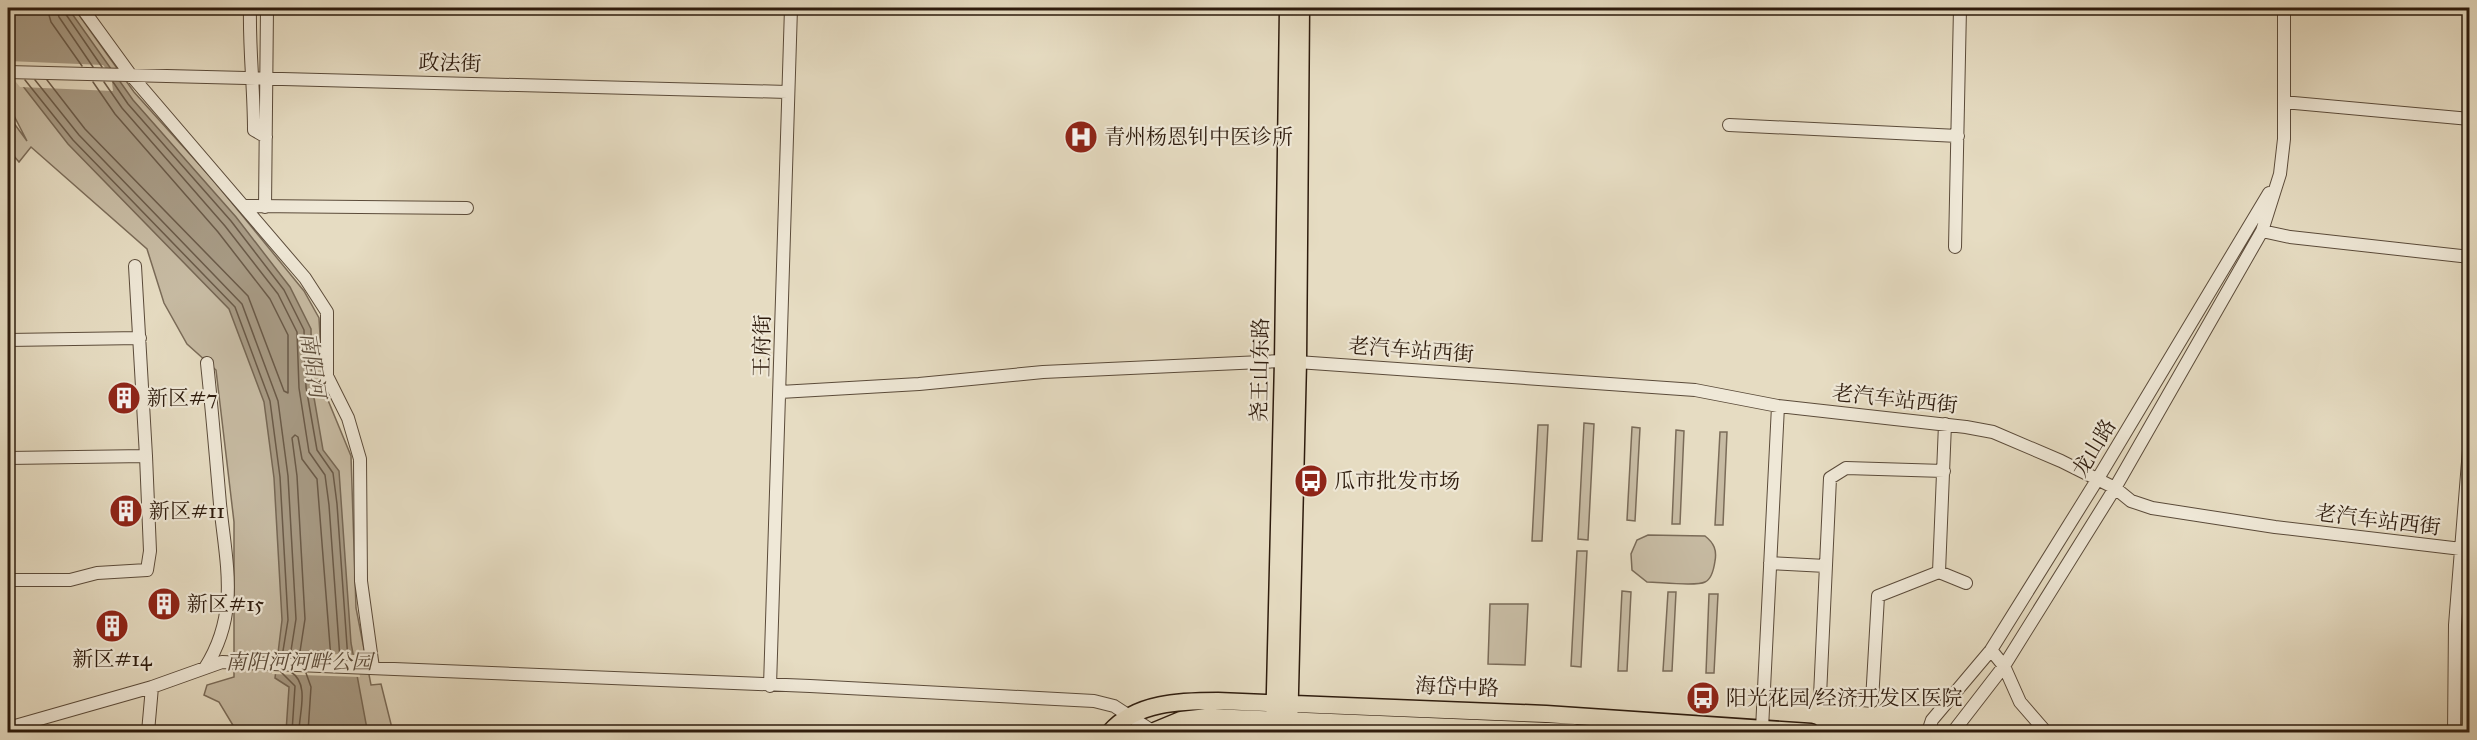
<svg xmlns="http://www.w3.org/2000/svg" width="2477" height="740" font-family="'IM FELL Great Primer','Noto Serif SC',serif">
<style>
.green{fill:#c7bba3;stroke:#7a6b58;stroke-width:1.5}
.water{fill:#a79a84;stroke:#766754;stroke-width:1.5}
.pier{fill:#e6dcc2}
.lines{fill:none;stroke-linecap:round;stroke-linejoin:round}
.shore{stroke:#6a5a48;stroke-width:1.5}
.minor-casing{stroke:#5b4b3a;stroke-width:14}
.major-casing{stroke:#2d1b0d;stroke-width:19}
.minor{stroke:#efe8d7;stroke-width:12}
.major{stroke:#e6dcc2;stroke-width:16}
.labels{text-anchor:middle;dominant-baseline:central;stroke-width:4.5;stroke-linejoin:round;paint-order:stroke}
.street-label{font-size:21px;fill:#2d1b0d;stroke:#efe8d7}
.poi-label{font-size:21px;fill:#2d1b0d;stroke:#efe8d7;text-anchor:start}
.park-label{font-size:21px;font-style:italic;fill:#5b4b3a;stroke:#efe8d7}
.water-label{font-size:22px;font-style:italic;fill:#5e4e3d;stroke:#efe8d7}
</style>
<rect width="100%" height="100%" fill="#e6dcc2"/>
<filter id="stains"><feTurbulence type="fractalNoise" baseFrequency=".00333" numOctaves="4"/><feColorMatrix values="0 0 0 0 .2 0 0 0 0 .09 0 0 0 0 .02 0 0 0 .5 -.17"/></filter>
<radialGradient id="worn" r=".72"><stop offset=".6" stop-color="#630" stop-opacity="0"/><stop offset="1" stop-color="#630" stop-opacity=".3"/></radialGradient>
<!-- green -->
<path class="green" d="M 8,8 L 74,8 L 134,92 L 215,182 L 304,291 L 319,318 L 323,388 L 351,456 L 356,608 L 371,685 L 381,684 L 393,732 L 237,732 L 219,702 L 204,695 L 207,685 L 234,677 L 234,522 L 216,370 L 187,344 L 164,303 L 147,249 L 31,147 L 19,162 L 8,149 L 8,115 L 27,141 L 8,104 Z
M 1584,423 L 1594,424 L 1588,540 L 1578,539 Z
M 1538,425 L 1548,425 L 1542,541 L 1532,541 Z
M 1632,427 L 1640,428 L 1635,521 L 1627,520 Z
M 1676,430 L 1684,431 L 1680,524 L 1672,524 Z
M 1720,432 L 1727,432 L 1723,525 L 1715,525 Z
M 1648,535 L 1705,536 C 1714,543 1717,550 1715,561 C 1714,568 1712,579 1705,582 C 1696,587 1659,582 1647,582 L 1632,570 L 1631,554 L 1637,540 Z
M 1577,551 L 1587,551 L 1581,667 L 1571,666 Z
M 1622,591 L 1631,592 L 1627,671 L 1618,671 Z
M 1668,592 L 1676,592 L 1672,671 L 1663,671 Z
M 1709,594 L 1718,594 L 1714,673 L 1706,673 Z
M 1490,604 L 1528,604 L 1525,665 L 1488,664 Z"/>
<!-- water -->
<path class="water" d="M 8,8 L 68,8 L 133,100 L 236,217 L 290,287 L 311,329 L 312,386 L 323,450 L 339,471 L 351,643 L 367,729 L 370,732 L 286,732 L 289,687 L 275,678 L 282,620 L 274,478 L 264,402 L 229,309 L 68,144 L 8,67 Z"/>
<!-- pier -->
<path class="pier" d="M 8,61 L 103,65 L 111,74 L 113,91 L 20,87 L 8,72 Z
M 274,652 L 356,655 L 360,677 L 272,674 Z"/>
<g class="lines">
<!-- shore -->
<path class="shore" d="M 47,8 L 51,22 L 82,66
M 56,8 L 59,17 L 93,67
M 64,8 L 65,13 L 102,67
M 25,80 L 73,140 L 235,307 L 270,401 L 280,477 L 288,620 L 282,657
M 35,80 L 79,135 L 242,304 L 278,401 L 288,476 L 296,619 L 290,657
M 47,80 L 85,129 L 248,296 L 284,391 L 288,393 L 288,335 L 270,299 L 218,232 L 115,114 L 93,82
M 104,82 L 122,108 L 225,226 L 278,294 L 297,332 L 299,388 L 309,452 L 325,475 L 329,505 L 340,659
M 113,82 L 128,104 L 231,221 L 284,290 L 304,330 L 306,387 L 317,450 L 333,473 L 337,504 L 348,660
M 299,658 L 305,619 L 297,476 L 292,438 L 295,435 L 298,437 L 302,459 L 317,479 L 331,659
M 281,672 L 295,686 L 292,732
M 291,672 C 310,684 299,713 299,732
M 306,673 L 311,687 L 308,732"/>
<defs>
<path id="minor" d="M 82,8 L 130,74 L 305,278 L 327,312 L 327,376 L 348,418 L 360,459 L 361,581 L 373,668
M 250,8 C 249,49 254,89 254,130 L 266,137
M 8,72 L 787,92
M 2284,102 L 2470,119
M 1729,125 L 1958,136
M 244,206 L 467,208
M 265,207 L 267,8
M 2262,231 L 2290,237 L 2470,257
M 1955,247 L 1960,8
M 8,340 L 140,338
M 780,392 L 919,384 L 1043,372 L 1283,361 L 1695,390 L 1778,406 L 1966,427 L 1993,432 L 2061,461 L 2115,488 L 2131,501 L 2152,508 L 2275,527 L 2470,550
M 8,458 L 146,456
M 1944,471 L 1846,468 L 1830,478 L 1820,696 L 1872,701 L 1878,596 L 1939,572 L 1966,583
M 1770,563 L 1826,566
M 1939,572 L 1945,424
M 8,580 L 70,580 L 97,573 L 147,570 L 150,551 L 146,456 L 135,266
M 1991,650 L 2004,666 L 2020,702 L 2046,732
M 205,668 C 240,613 226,564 220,504 C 216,457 212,410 207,363
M 770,686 L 791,8
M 8,728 L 152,687 L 222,662 L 810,686 L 1094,701 L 1114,706 L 1154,732
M 1762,729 L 1778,406
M 148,732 L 152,687
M 1928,732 L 1932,720 L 1991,650 L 2097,480 L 2269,193
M 1953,732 L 2004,666 L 2115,488 L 2262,231 L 2280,174 L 2284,139 L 2284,8
M 2454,732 L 2455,625 L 2470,437"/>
<path id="major" d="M 1110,732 C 1136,702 1181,701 1218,701 L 1546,714 L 1811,732
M 1152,732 L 1181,720 L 1208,717 L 1573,732
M 1274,732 L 1283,361 L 1288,8
M 1289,732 L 1298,362 L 1301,8"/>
</defs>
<!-- minor casing -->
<use href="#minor" class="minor-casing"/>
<!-- major casing -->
<use href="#major" class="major-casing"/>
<!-- minor -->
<use href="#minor" class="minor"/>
<!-- major -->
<use href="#major" class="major"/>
</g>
<!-- icons -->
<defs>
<symbol id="hospital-disc" viewBox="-11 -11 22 22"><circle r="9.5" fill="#8f2418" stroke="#efe8d7"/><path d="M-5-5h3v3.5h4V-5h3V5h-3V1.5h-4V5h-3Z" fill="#fff"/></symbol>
<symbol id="building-disc" viewBox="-11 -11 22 22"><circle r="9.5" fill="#8f2418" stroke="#efe8d7"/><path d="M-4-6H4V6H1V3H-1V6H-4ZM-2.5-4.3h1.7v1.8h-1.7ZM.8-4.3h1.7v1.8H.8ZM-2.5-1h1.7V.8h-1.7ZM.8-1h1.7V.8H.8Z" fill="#fff"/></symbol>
<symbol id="bus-disc" viewBox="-11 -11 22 22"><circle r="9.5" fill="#8f2418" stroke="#efe8d7"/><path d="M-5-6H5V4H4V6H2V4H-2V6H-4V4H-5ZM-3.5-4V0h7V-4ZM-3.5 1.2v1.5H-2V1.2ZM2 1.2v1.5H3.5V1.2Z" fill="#fff"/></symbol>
</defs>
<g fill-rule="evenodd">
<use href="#hospital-disc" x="1062" y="118" width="38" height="38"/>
<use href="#building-disc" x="105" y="379" width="38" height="38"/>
<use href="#bus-disc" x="1292" y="462" width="38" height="38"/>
<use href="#building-disc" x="107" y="492" width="38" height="38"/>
<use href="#building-disc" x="145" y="585" width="38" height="38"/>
<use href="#building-disc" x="93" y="607" width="38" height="38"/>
<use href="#bus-disc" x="1684" y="679" width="38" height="38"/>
</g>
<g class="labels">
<!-- street labels -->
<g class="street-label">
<text transform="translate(450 63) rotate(2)">政法街</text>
<text transform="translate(762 346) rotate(-89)">王府街</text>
<text transform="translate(1411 350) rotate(4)">老汽车站西街</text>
<text transform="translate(1260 370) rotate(-89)">尧王山东路</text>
<text transform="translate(1895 399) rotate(6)">老汽车站西街</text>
<text transform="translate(2094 448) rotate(-59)">龙山路</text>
<text transform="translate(2378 520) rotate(7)">老汽车站西街</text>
<text transform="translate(1457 687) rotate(2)">海岱中路</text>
</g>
<!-- poi labels -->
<g class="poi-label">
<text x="1104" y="137">青州杨恩钊中医诊所</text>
<text x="147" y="398">新区#7</text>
<text x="1334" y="481">瓜市批发市场</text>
<text x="149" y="511">新区#11</text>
<text x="187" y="604">新区#15</text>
<text x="112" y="659" text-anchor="middle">新区#14</text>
<text x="1726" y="698">阳光花园/经济开发区医院</text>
</g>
<!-- park labels -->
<g class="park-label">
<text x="299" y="662">南阳河河畔公园</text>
</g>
<!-- water labels -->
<g class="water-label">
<text transform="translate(313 365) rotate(81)">南阳河</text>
</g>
</g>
<!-- margin -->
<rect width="2477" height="740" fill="none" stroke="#e6dcc2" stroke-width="30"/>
<rect x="9" y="9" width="2459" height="722" fill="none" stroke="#2d1b0d" stroke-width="3"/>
<rect x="15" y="15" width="2447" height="710" fill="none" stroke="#2d1b0d" stroke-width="1.5"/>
<rect width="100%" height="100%" filter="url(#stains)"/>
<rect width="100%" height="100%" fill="url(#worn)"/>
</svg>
